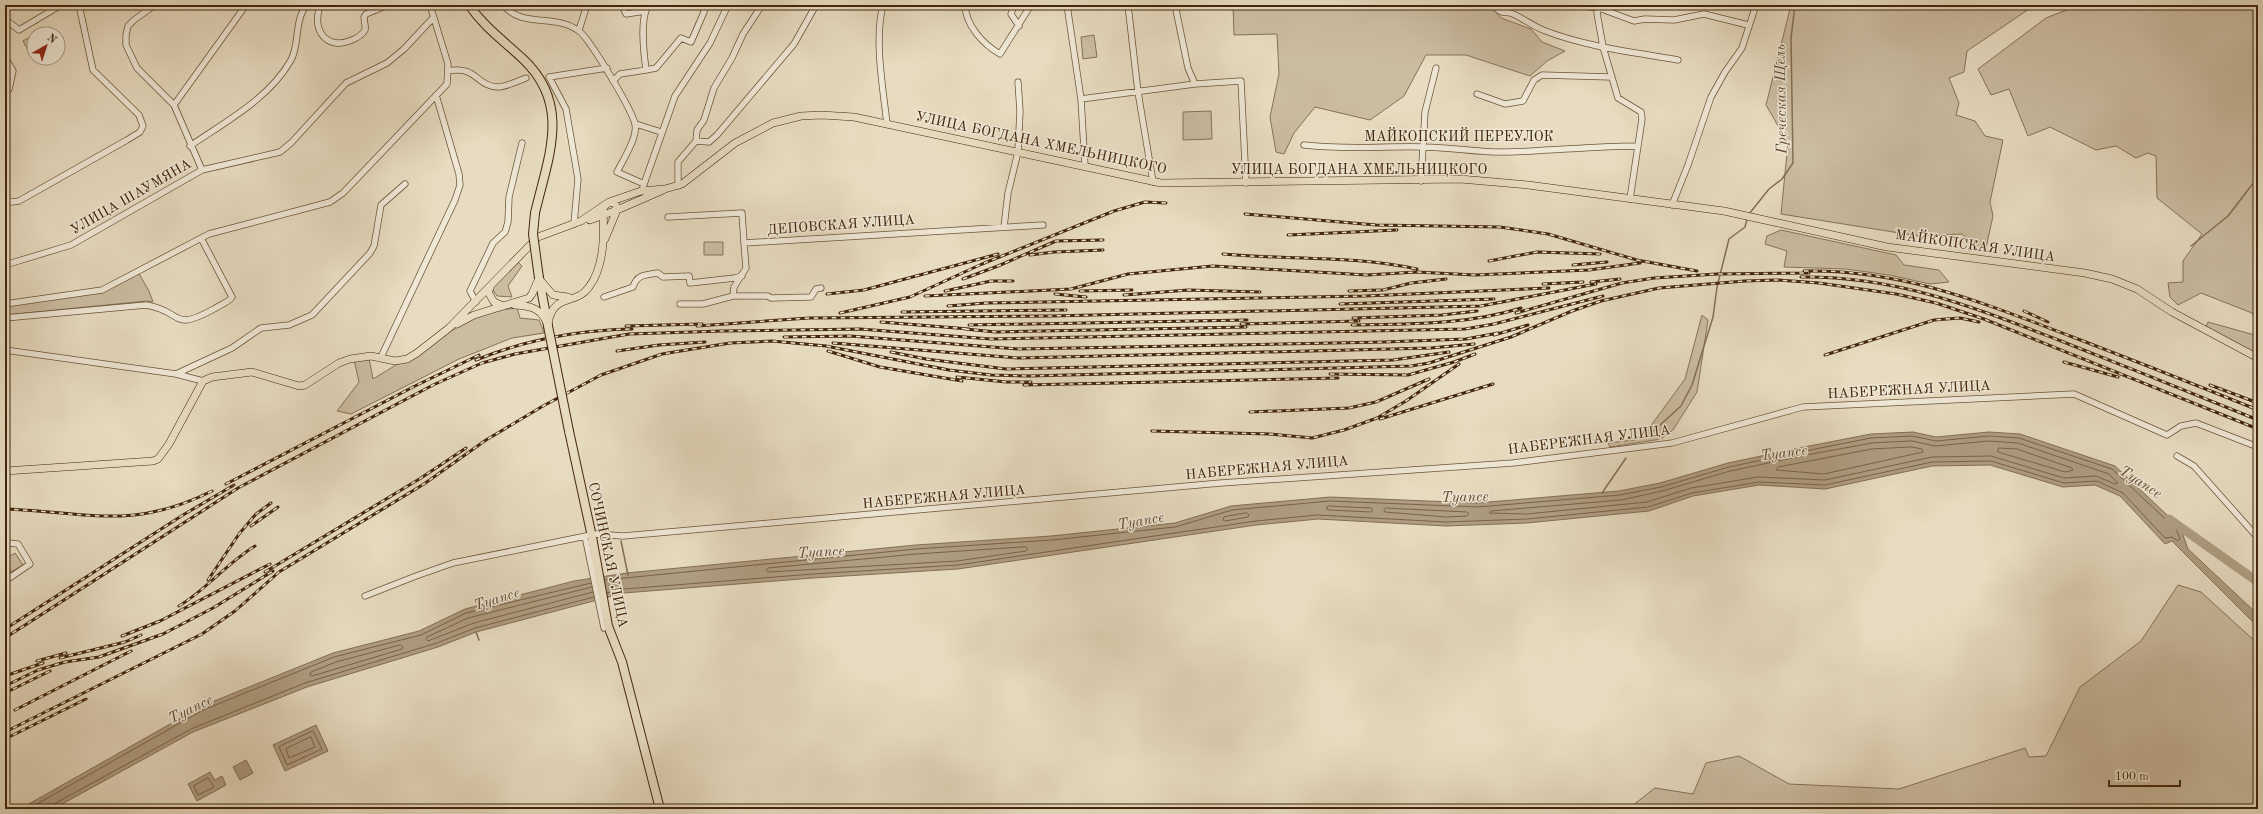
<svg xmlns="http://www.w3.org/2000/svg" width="2263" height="814" font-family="'Old Standard TT',serif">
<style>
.green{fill:#cbbda2;stroke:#877256}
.water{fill:#af9e83;stroke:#846e53}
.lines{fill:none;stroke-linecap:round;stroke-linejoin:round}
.shore{stroke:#796246;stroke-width:1}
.stream{stroke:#846e53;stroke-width:1.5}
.river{stroke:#af9e83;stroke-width:9}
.minor-casing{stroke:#6c5438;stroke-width:7}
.major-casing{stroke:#43260a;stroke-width:8}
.highway-casing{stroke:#43260a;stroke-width:10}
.minor{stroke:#efe8d7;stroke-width:5.5}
.major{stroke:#e7dcc1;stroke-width:7}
.highway{stroke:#e7dcc1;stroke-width:8}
.rail-casing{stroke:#43260a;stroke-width:3}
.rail{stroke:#efe8d7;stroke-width:1.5;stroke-dasharray:4.5;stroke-linecap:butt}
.highway-bridge-casing{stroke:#43260a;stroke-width:10;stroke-linecap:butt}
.highway-bridge{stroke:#e7dcc1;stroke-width:8}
.labels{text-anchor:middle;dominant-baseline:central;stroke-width:3;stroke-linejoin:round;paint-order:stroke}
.street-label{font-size:14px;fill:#43260a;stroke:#efe8d7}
.water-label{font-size:15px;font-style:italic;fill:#634a2e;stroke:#efe8d7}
</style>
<rect width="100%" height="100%" fill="#e7dcc1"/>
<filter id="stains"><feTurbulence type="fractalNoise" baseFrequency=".005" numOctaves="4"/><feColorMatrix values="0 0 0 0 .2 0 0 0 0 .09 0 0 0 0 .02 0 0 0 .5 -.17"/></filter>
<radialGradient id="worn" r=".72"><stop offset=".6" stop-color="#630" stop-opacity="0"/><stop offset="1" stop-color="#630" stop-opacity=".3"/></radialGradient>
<!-- green -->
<path class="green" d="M 1233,5 L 1490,5 L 1501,18 L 1531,29 L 1542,42 L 1565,51 L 1547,61 L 1530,76 L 1466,55 L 1426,55 L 1404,96 L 1370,120 L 1315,107 L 1294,133 L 1284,154 L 1276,152 L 1270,117 L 1279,74 L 1277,34 L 1234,35 Z
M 1791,5 L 2035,5 L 1967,51 L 1964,72 L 1949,78 L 1959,103 L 1956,115 L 1975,121 L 1985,136 L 2003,140 L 1990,202 L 1993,216 L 1986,248 L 1969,251 L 1971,242 L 1962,234 L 1918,236 L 1781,214 L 1788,143 L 1766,105 Z
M 2079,5 L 2258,5 L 2258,326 L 2252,313 L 2201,293 L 2178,305 L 2170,297 L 2168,283 L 2183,282 L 2183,261 L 2202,234 L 2157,198 L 2156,156 L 2148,153 L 2136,158 L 2116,146 L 2096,150 L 2050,127 L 2028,136 L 2009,89 L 1991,95 L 1978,69 L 2046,18 Z
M 34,35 L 34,52 L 30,54 L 23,41 Z
M 1094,35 L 1097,57 L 1083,59 L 1081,37 Z
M 1211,111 L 1212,139 L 1183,140 L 1183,112 Z
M 1781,230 L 1896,255 L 1904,265 L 1939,270 L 1949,282 L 1930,284 L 1889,275 L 1846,269 L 1784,267 L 1787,251 L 1765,244 L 1767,236 Z
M 723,242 L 723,255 L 704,255 L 704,242 Z
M 516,260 L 522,266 L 508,286 L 512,297 L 497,296 L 492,289 Z
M 138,272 L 149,291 L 153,302 L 147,301 L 5,315 L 5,305 L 95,293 Z
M 517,308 L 520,318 L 539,320 L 544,333 L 512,338 L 459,359 L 351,414 L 337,411 L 359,382 L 354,360 L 369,358 L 373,379 L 476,316 L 499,310 Z
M 1702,315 L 1708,320 L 1697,392 L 1673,430 L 1661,439 L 1610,447 L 1608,443 L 1634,440 L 1647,431 L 1685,379 Z
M 2208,322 L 2258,336 L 2258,355 L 2205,329 Z
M 15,553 L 23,565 L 11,572 L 5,559 Z
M 2178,585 L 2201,592 L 2258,644 L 2258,809 L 1628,809 L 1655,788 L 1693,794 L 1706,763 L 1739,756 L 1789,784 L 1899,789 L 2025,748 L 2029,757 L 2046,756 L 2080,687 L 2141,641 Z"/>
<!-- water -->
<path class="water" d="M 1913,432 L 1936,437 L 1989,432 L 2020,434 L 2115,466 L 2180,527 L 2188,549 L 2253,610 L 2258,612 L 2258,625 L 2253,622 L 2172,541 L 2165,544 L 2120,496 L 2095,485 L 2063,487 L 1990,465 L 1932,466 L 1825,489 L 1759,485 L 1693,496 L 1649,511 L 1527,523 L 1446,526 L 1318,519 L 1256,525 L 958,569 L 813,578 L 624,593 L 476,632 L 438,647 L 307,687 L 193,732 L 53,809 L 20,809 L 202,706 L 333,653 L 419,631 L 465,609 L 574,581 L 627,573 L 916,545 L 1051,536 L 1175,523 L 1231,506 L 1330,497 L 1477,503 L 1619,491 L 1660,483 L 1728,463 L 1804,447 L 1871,434 Z
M 316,725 L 328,751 L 285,771 L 273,745 Z
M 246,760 L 253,773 L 240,780 L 233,767 Z
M 210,772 L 215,780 L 222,776 L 226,785 L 197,801 L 188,784 Z"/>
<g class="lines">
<!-- shore -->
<path class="shore" d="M 1912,441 L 1935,446 L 1989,441 L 2018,443 L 2109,474 L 2118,483 L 2115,484 L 2096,476 L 2064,478 L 1991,456 L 1932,457 L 1825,480 L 1758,477 L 1691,488 L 1647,502 L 1527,514 L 1489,513 L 1491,511 L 1621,500 L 1662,491 L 1730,471 L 1806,455 L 1872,443 Z
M 1912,447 L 1922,449 L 1923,452 L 1824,474 L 1776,470 L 1778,467 L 1872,449 Z
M 1999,448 L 2017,449 L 2072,468 L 2073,470 L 2065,472 L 1998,452 Z
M 1328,506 L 1371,508 L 1373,510 L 1371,512 L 1329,510 L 1327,509 Z
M 1386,508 L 1467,512 L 1469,514 L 1467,516 L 1446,517 L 1385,512 L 1384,510 Z
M 1247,513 L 1249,515 L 1248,517 L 1225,521 L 1223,520 L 1224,517 Z
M 1026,547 L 1028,549 L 1026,551 L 957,561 L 768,572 L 766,570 L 768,568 L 916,554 Z
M 605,580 L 916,549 L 1052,540 L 1175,527 L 1232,510 L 1330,501 L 1478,507 L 1620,495 L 1661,487 L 1729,467 L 1805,451 L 1871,438 L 1912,436 L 1936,441 L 1989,436 L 2019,438 L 2112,469 L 2176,529 L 2180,539 L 2178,541 L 2172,537 L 2165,538 L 2123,493 L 2097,481 L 2064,483 L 1991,461 L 1932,462 L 1825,485 L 1759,482 L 1692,493 L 1648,507 L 1527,519 L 1446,522 L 1317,515 L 1256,521 L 958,565 L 813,574 L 624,589 L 607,593
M 592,587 L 468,618 L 427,637 L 426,639 L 428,641 L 474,623 L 593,592
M 401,645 L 403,647 L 402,649 L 312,676 L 310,675 L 311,672 L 336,662 Z
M 313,731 L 322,749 L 287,765 L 279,747 Z
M 311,737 L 315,747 L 289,758 L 286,749 Z
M 208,778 L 214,787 L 198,795 L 194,786 Z
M 28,809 L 203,710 L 334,657 L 421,635 L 466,613 L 591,583
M 52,809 L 54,804 L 191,729 L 305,683 L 437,643 L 475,628 L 594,597"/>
<!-- stream -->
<path class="stream" d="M 1749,214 L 1769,189 L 1782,179 L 1793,163 L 1791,38 L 1795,5
M 2191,246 L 2228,216 L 2258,177
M 1647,437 L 1681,406 L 1692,385 L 1713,317 L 1717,287 L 1729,239 L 1745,227 L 1747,219
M 1602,493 L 1626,458
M 621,541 L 628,575
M 476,632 L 479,640"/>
<!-- river -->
<path class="river" d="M 2169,519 L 2258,582"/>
<defs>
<path id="minor" d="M 155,5 L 134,20 L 128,26 L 126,35 L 126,45 L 137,68 L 174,105 L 202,170
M 315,5 L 319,9 C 313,33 328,50 352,40 C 357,38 362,35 365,30 C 366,27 364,21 364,17 L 366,14 L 388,5
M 503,5 C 523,29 555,13 579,31 C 590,39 632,110 635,124 C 638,137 623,160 617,172 L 644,184
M 622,5 L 626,14 L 645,11
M 883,5 C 874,40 883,88 887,124
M 965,5 C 966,26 983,44 1000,54 L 1031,5
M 1014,5 L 1011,14 L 1019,26
M 1067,5 L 1081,99 L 1085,166
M 1128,5 L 1138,92 L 1153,182
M 1175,5 L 1188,68 L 1195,84
M 1493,5 C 1504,17 1504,10 1513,14 C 1524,19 1533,26 1543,30 C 1586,47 1633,52 1678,60
M 1575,5 L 1599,8 L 1634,21 L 1645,19 L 1674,20 L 1704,14 L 1748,25
M 1599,8 L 1597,13 L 1603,47 L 1618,98 L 1641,112 L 1642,119 L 1630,199
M 5,19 L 19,30 L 61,5
M 579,30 L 587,5
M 5,41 L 7,22
M 5,57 L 13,71 L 9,89 L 5,94
M 646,70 L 656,68 L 681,38 L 691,42 L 704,12 L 704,5
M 448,71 C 477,65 476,87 499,87 C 508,86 518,81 526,78
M 613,81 L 620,74 L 646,70 C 644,54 639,17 649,5
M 1477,94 L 1505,104 L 1523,101 L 1534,80 L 1542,75 L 1611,77
M 1081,99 L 1195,84 L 1241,81 L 1246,183
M 174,105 L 246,5
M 636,124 L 661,132
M 696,141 L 697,130 L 704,120 L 714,88 L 732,58 L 743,34 L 762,5
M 1304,145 C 1344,150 1382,146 1423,147 C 1451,147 1479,153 1508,152 C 1551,151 1594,146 1638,146
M 190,146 C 225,122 270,98 291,60 C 300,44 294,19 307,5
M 1421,181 L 1425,112 L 1436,68
M 678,186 L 678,162 L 696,141 L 709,142 L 717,135 L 794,44 L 816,5
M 643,187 L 675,96 L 710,43 L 728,5
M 5,200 L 12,202 L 19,201 L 127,140 L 140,132 L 143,126 L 139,115 L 93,70 L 79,5
M 1672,205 L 1688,165 L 1711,97 L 1725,72 L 1742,48 L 1756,5
M 668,217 L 742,213 L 744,243 L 1043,225
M 574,224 L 578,179 L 566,109 L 549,77 L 607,68
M 1004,227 L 1008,193 L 1018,152 L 1020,111 L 1018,82
M 5,265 L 71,245 L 202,170 L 280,152 L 291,143 L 346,83 L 387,63 L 404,49 L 433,18
M 733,296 L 734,287 L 746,268 L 744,243
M 604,297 L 633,287 C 637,274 646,275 658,273 L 663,277 L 689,276 L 690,283 L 735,278 L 742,276
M 476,302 L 470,291 L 493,243 L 505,232 L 508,222 L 509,197 L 522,143
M 5,304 L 102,290 L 209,234 L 330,202 L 343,193 L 447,84 L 448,64 L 430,5
M 680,304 L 703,304 L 733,296 L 768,296 L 771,298 L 811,297 L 816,289 L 821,288
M 5,318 L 146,305 C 184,311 170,333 214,309 C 220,305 229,302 232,297 L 201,238
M 5,350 L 176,374 L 203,381
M 381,357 L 455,200 L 460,185 L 459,174 L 436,95
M 176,374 L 232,348 L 261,328 L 289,325 L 312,315 L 370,253 L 374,246 L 381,205 L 405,184
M 2177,456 L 2194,466 L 2258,538
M 586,541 L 604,628
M 5,545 L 9,543 L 18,544 L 30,564 L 5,581
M 365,596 L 416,576 L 453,563 L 596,534 L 623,536 L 1221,483 L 1513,463 L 1672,443 L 1803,407 L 2074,394 L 2167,435 L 2181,426 L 2196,423 L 2258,447"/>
<path id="major" d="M 605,239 L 617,210 L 663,190
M 541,281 L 553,295 L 568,297
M 490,288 L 488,292 L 494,302 L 503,306
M 515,305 C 529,306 539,307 546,321
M 457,324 L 474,315 L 529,298 L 532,294 L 539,278
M 548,324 C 553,292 576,306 589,287 C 605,266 604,233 603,208 L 609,202 L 615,203 L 617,208 L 617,210 L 590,220
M 5,471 L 153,461 L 158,459 L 169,444 L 203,381 L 212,377 L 252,372 L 299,386 L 305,385 L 339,363 L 350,359 L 371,356 L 395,361 L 407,359 L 417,353 L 449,328 L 538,237 L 581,221 L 609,202 L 641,191 L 665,189 L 682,184 L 735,143 L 773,123 L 801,116 L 821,115 L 854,117 L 1161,183 L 1460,179 L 1528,185 L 1724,211 L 1887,247 L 2085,273 L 2112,279 L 2137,289 L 2172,312 L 2258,358"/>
<path id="highway" d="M 469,5 C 484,27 504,41 523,59 C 572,105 548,157 535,213
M 539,278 L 548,326
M 569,431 L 592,537 L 608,626 L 622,662 L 660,809"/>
</defs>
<!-- minor casing -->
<use href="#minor" class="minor-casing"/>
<!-- major casing -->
<use href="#major" class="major-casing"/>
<!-- highway casing -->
<use href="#highway" class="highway-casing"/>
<!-- minor -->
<use href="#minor" class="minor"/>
<!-- major -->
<use href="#major" class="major"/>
<!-- highway -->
<use href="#highway" class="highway"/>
<defs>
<path id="rail" d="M 1245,214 L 1376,225 L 1500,227 L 1548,234 L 1637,260 L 1697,271
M 1288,235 L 1397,230
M 1223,254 C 1287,260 1353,255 1417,269
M 1030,255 L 1054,252 L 1103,250
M 1489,261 L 1537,252 L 1600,254
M 1573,265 L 1607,262
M 1804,271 C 1901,269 1981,302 2070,336 C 2133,360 2196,385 2258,410
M 1801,277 C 1898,276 1973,307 2061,341 C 2127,367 2192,393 2258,420
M 963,279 L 998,266 L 1056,241 L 1103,240
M 1591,282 L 1620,279
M 1543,284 L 1583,282
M 1383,290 L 1411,283 L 1446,279
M 945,291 L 991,281 L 1013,281
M 1080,291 L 1132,290
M 1349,291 L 1381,290
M 827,294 L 864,290 L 998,254
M 1055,294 L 1086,297
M 1124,295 L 1188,290 L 1260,292
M 925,296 L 1071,289 L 1128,274 L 1213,266 L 1367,275 L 1417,272 L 1475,275 L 1589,270 L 1640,263
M 1340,304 L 1494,299
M 948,306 L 986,303 L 1365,296 L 1549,288
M 2024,311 L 2048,322
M 902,312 L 1066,310
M 840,313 L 910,297 L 982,264 L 1114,211 L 1145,202 L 1166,203
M 1516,313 L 1622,283 L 1654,278 L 1717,274 L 1809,273
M 1353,318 L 1442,315 L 1477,311
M 881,322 L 969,329
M 1241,324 L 1359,321
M 969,325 L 1247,320
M 1352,325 C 1409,324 1467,325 1521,308
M 626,326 L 702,324
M 697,326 L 809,318 L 1051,316 L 1481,306 L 1596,284
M 965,329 L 996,332 L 1246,327
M 1494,335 L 1528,325
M 784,337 L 850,336 L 1018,349 L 1384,342 L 1466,339 L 1498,333
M 833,343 L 1019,358 L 1431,348 L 1474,344
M 617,351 L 659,345 L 705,342
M 828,351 L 880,367 L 962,381
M 891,352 L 926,359 L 1006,369 L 1393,360 L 1449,352
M 1825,355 L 1934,320 L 1960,318 L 1979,322
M 476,360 C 525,340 579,330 632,329
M 2064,362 L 2118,377
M 1330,374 L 1408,375 L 1454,362 L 1475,354
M 957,377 L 1006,382 L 1031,382
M 1024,385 L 1338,378
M 2210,385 L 2258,403
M 1250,412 L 1349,408 L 1376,402 L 1429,379
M 1380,419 L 1493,384
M 1152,431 L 1270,434 L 1312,438 L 1344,430 L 1377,418 L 1406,401 L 1459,364
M 226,484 L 415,386 L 479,355
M 5,509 C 87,512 132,531 212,491
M 251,526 L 278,507
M 265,572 L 421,478 L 466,448
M 208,580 L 239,534 L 256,514 L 271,503
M 179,606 C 207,589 227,563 255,546
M 5,629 L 183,515 L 234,485
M 122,636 L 160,621 L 270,564
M 5,638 L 238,488 L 433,385 L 482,363 L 515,354 L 629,334 L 722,331 L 860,329 L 991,339 L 1465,329 L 1494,324 L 1603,296
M 60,658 L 125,642 L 141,635
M 37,661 L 66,653
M 5,676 L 43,663
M 5,686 L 38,670 L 65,662 L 99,657 L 163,634 L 213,608 L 273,571
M 5,693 L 50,671
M 15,710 L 131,651
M 5,732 L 202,634 L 235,611 L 279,572 L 424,484 L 486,440 L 543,406 L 601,375 L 662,354 L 730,343 L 772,341 L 826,346 L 949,370 L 991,375 L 1029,376 L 1411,366 L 1429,363 L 1511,337 L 1572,311 L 1601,301 L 1659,288 L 1745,281 L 1777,280 L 1819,283 L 1896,294 L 1936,303 L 1984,319 L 2258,429
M 5,739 L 86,699"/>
</defs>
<!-- rail casing -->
<use href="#rail" class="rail-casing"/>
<!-- rail -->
<use href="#rail" class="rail"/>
<defs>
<path id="highway-bridge" d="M 535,213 L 533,234 L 539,278
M 548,326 L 569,431"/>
</defs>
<!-- highway-bridge casing -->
<use href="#highway-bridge" class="highway-bridge-casing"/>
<!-- highway-bridge -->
<use href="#highway-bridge" class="highway-bridge"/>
</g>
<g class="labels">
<!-- street labels -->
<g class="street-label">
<text x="1459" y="137">МАЙКОПСКИЙ ПЕРЕУЛОК</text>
<text transform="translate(1041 143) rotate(12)">УЛИЦА БОГДАНА ХМЕЛЬНИЦКОГО</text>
<text x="1359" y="170">УЛИЦА БОГДАНА ХМЕЛЬНИЦКОГО</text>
<text transform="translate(131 197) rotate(-30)">УЛИЦА ШАУМЯНА</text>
<text transform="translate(841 225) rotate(-4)">ДЕПОВСКАЯ УЛИЦА</text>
<text transform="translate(1975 246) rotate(8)">МАЙКОПСКАЯ УЛИЦА</text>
<text transform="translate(1909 390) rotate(-3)">НАБЕРЕЖНАЯ УЛИЦА</text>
<text transform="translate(1589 440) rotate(-7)">НАБЕРЕЖНАЯ УЛИЦА</text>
<text transform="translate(1267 468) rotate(-5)">НАБЕРЕЖНАЯ УЛИЦА</text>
<text transform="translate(944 497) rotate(-5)">НАБЕРЕЖНАЯ УЛИЦА</text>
<text transform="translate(608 555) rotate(78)">СОЧИНСКАЯ УЛИЦА</text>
</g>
<!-- water labels -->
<g class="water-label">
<text transform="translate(1782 99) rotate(-91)">Греческая Щель</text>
<text transform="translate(1784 454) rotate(-7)">Туапсе</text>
<text transform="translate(2140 483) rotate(33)">Туапсе</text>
<text transform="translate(1465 498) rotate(-1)">Туапсе</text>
<text transform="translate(1141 522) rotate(-10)">Туапсе</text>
<text transform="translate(821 553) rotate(-3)">Туапсе</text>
<text transform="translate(497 600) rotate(-17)">Туапсе</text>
<text transform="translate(191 710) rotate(-26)">Туапсе</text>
</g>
</g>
<!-- margin -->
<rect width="2263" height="814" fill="none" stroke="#e7dcc1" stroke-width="20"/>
<rect x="6" y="6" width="2251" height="802" fill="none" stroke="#43260a" stroke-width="2"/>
<rect x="10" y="10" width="2243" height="794" fill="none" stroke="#43260a"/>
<!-- north arrow -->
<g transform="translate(46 46) rotate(39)"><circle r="19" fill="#efe8d7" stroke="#aa9a85"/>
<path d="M0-3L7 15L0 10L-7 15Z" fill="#8f2418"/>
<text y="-6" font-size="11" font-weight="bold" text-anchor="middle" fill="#43260a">N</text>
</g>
<!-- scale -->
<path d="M2109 780v6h71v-6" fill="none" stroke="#43260a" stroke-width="2"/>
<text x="2115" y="780" font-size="12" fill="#43260a" stroke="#efe8d7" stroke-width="3" paint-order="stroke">100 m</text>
<rect width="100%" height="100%" filter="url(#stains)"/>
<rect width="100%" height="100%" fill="url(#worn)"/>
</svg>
